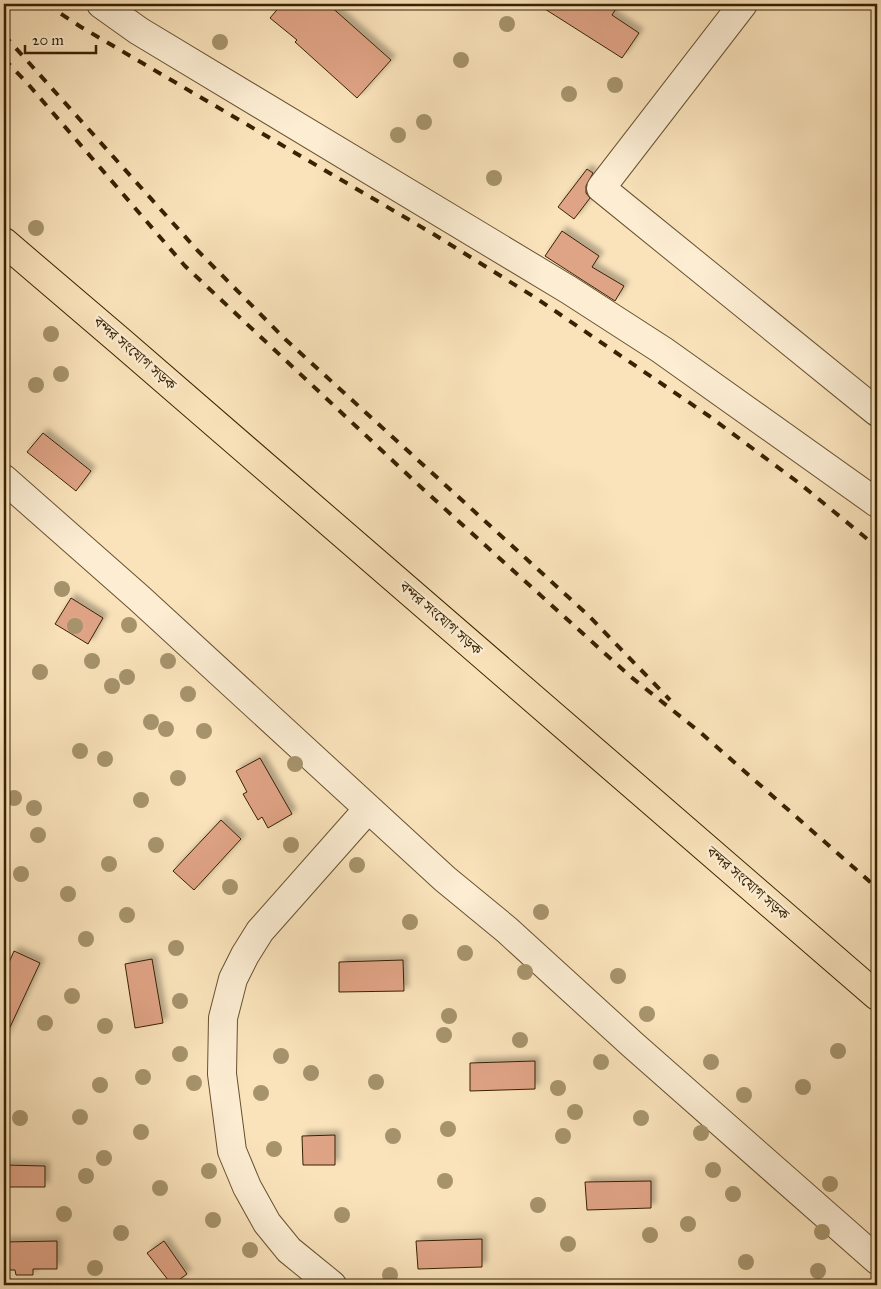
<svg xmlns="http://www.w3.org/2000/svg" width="881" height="1289" font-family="'IM FELL Great Primer','Noto Serif Bengali',serif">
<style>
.building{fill:#dfa385;stroke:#372202;filter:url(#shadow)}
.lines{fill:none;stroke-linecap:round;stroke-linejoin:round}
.minor-casing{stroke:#685230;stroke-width:30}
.highway-casing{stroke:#372202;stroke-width:30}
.minor{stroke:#fcedd3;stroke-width:28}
.highway{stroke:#fae3bb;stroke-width:28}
.rail{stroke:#372202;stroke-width:4;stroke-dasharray:9 9;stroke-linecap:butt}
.tree{fill:#a6936c}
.labels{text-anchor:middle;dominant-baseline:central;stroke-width:5;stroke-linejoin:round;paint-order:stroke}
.street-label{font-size:15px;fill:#372202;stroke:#fcedd3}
</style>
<defs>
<filter id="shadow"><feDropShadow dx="4.5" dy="-4.5" stdDeviation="2.5" flood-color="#0004"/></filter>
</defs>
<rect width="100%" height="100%" fill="#fae3bb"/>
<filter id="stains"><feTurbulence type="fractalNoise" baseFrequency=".004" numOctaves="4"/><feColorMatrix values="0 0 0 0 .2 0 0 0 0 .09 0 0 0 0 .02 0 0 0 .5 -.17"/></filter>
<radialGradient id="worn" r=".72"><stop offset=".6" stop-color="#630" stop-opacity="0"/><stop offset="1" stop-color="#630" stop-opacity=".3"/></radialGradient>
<!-- building -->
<path class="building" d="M 282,4 L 328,4 L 391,60 L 357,98 L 295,42 L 297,40 L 270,18 Z
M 537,4 L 619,4 L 612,15 L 639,33 L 622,58 Z
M 587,169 L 593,173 L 586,186 L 586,193 L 590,198 L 574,219 L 558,207 Z
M 562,231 L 599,256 L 592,267 L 624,286 L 615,301 L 545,256 Z
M 43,433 L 91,471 L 76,491 L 27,452 Z
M 71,598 L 103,618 L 88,644 L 55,624 Z
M 260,758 L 292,814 L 268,828 L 262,817 L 258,820 L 243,794 L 247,792 L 236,771 Z
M 221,820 L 241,839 L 194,890 L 173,871 Z
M 14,951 L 40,963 L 4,1040 L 4,974 Z
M 152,959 L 163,1023 L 135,1028 L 125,964 Z
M 403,960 L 404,991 L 339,992 L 339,962 Z
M 535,1061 L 535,1089 L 470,1091 L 470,1063 Z
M 335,1135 L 335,1165 L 303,1165 L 302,1136 Z
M 4,1165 L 45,1166 L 45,1187 L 4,1187 Z
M 651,1181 L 651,1208 L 587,1210 L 585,1182 Z
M 482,1239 L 482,1267 L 418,1269 L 416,1241 Z
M 57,1241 L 57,1269 L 33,1269 L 33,1275 L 16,1275 L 15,1270 L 4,1270 L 4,1242 Z
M 164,1241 L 187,1274 L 172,1285 L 147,1253 Z"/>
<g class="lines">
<defs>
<path id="minor" d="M 101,4 L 139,31 L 569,290 L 662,350 L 877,503
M 743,4 L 601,188 L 877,412
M 4,479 L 139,598 L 445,879 L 507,930 L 633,1045 L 877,1260
M 332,1285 L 289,1250 L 267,1223 L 247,1187 L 232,1151 L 222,1074 L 223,1018 L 233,979 L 245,955 L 260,931 L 368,809"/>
<path id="highway" d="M 4,242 L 120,341 L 877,996"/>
</defs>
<!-- minor casing -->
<use href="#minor" class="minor-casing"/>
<!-- highway casing -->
<use href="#highway" class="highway-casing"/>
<!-- minor -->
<use href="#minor" class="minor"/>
<!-- highway -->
<use href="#highway" class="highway"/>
<!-- rail -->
<path class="rail" d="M 46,4 L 81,27 L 435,235 L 536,298 L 709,416 L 799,483 L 877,547
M 4,35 L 198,251 L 285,339 L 588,615 L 670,700
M 4,59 L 28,84 L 185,266 L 424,490 L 631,677 L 701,733 L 877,888"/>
</g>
<!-- trees -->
<g class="tree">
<circle cx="507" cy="24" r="8"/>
<circle cx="220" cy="42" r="8"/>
<circle cx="461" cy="60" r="8"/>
<circle cx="615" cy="85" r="8"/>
<circle cx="569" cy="94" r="8"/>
<circle cx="424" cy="122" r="8"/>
<circle cx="398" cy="135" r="8"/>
<circle cx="494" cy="178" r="8"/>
<circle cx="36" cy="228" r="8"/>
<circle cx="51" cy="334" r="8"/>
<circle cx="61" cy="374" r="8"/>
<circle cx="36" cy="385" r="8"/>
<circle cx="62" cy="589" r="8"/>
<circle cx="129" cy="625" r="8"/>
<circle cx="75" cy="626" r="8"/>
<circle cx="92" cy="661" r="8"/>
<circle cx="168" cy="661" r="8"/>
<circle cx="40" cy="672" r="8"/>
<circle cx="127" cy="677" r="8"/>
<circle cx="112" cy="686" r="8"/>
<circle cx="188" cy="694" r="8"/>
<circle cx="151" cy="722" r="8"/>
<circle cx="166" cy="729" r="8"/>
<circle cx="204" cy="731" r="8"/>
<circle cx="80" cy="751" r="8"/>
<circle cx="105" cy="759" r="8"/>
<circle cx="295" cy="764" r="8"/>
<circle cx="178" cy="778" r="8"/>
<circle cx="14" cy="798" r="8"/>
<circle cx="141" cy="800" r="8"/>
<circle cx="34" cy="808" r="8"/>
<circle cx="38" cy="835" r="8"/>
<circle cx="156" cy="845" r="8"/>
<circle cx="291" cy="845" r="8"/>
<circle cx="109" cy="864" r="8"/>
<circle cx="357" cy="865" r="8"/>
<circle cx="21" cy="874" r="8"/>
<circle cx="230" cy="887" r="8"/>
<circle cx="68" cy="894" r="8"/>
<circle cx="541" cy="912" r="8"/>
<circle cx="127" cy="915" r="8"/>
<circle cx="410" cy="922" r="8"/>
<circle cx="86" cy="939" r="8"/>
<circle cx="176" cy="948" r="8"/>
<circle cx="465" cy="953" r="8"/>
<circle cx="525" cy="972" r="8"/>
<circle cx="618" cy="976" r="8"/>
<circle cx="72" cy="996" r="8"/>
<circle cx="180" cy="1001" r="8"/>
<circle cx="647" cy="1014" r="8"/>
<circle cx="449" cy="1016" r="8"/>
<circle cx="45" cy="1023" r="8"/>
<circle cx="105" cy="1026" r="8"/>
<circle cx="444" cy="1035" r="8"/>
<circle cx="520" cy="1040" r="8"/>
<circle cx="838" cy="1051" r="8"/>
<circle cx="180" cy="1054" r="8"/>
<circle cx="281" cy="1056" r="8"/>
<circle cx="601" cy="1062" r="8"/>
<circle cx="711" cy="1062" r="8"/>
<circle cx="311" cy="1073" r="8"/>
<circle cx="143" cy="1077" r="8"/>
<circle cx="376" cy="1082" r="8"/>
<circle cx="194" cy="1083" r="8"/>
<circle cx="100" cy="1085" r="8"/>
<circle cx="803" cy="1087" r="8"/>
<circle cx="558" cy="1088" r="8"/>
<circle cx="261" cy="1093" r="8"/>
<circle cx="744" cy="1095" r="8"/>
<circle cx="575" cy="1112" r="8"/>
<circle cx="80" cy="1117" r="8"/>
<circle cx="20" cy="1118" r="8"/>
<circle cx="641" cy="1118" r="8"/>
<circle cx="448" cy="1129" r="8"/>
<circle cx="141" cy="1132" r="8"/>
<circle cx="701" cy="1133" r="8"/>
<circle cx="393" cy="1136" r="8"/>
<circle cx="563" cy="1136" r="8"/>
<circle cx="274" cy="1149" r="8"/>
<circle cx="104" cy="1158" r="8"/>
<circle cx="713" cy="1170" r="8"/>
<circle cx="209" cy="1171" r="8"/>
<circle cx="86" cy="1176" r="8"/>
<circle cx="445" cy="1181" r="8"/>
<circle cx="830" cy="1184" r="8"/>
<circle cx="160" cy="1188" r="8"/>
<circle cx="733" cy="1194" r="8"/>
<circle cx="538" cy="1205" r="8"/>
<circle cx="64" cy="1214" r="8"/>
<circle cx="342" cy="1215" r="8"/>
<circle cx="213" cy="1220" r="8"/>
<circle cx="688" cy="1224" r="8"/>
<circle cx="822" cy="1232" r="8"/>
<circle cx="121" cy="1233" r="8"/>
<circle cx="650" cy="1235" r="8"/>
<circle cx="568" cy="1244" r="8"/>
<circle cx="250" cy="1250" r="8"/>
<circle cx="746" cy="1262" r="8"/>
<circle cx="95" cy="1268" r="8"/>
<circle cx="818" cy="1271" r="8"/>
<circle cx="390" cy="1275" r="8"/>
</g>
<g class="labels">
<!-- street labels -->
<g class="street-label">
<text transform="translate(135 353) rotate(41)">বন্দর সংযোগ সড়ক</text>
<text transform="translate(441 618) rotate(41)">বন্দর সংযোগ সড়ক</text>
<text transform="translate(748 883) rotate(41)">বন্দর সংযোগ সড়ক</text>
</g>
</g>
<!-- margin -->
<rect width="881" height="1289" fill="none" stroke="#fae3bb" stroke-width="20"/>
<rect x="5" y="5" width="871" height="1279" fill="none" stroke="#372202" stroke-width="2.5"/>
<rect x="10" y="10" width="861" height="1269" fill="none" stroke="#372202"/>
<!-- scale -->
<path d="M25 45v8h71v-8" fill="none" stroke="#372202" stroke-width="2.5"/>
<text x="32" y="45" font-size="15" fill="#372202" stroke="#fcedd3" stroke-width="4" paint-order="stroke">20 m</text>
<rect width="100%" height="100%" filter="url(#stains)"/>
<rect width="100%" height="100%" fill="url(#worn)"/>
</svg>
